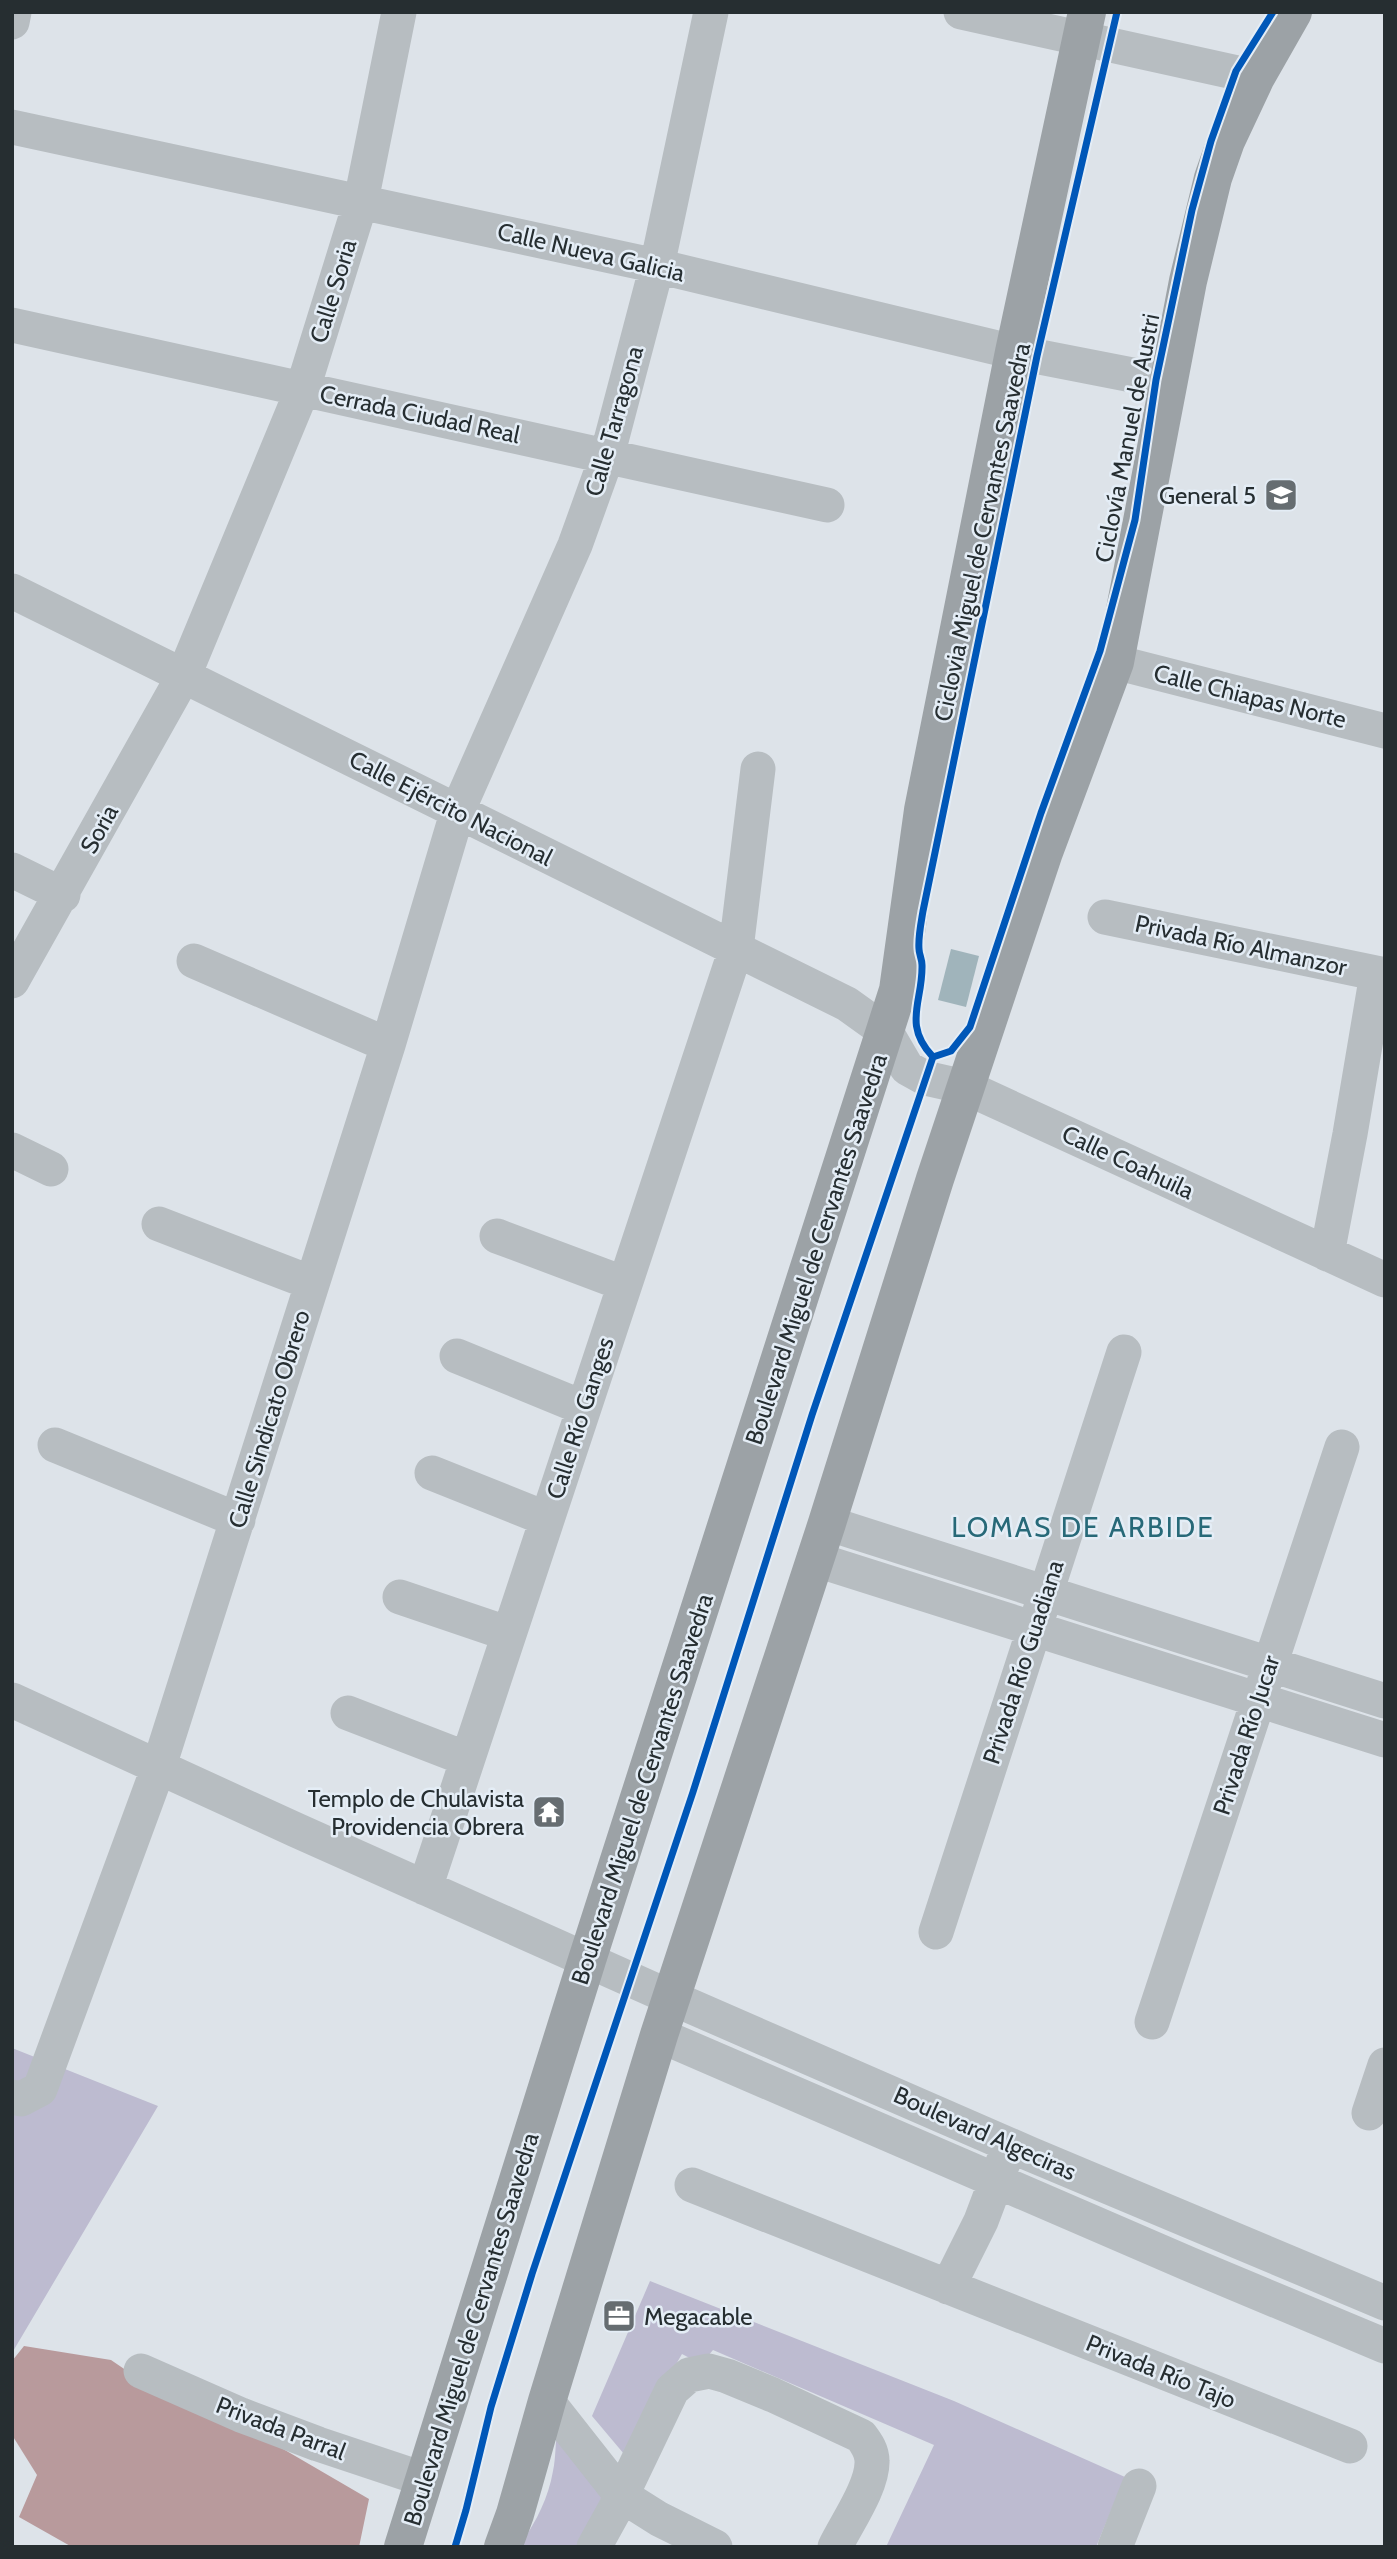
<svg xmlns="http://www.w3.org/2000/svg" width="1397" height="2559" font-family="Cabin,sans-serif">
<style>
.green{fill:#bdbbd0}
.water{fill:#b89a9c}
.building{fill:#a0b4bb}
.lines{fill:none;stroke-linecap:round;stroke-linejoin:round}
.minor{stroke:#b7bdc1;stroke-width:35}
.major{stroke:#9ca2a6;stroke-width:38}
.cycleway-casing{stroke:#e4edf6;stroke-width:11}
.cycleway{stroke:#0057b8;stroke-width:7}
.labels{text-anchor:middle;dominant-baseline:central;stroke-width:5;stroke-linejoin:round;paint-order:stroke}
.street-label{font-size:24px;fill:#262e31;stroke:#e4edf6}
.poi-label{font-size:24px;fill:#262e31;stroke:#e4edf6;text-anchor:end}
.quarter-label{font-size:28px;letter-spacing:2px;fill:#276978;stroke:#e4edf6}
</style>
<rect width="100%" height="100%" fill="#dde3e9"/>
<!-- green -->
<path class="green" d="M 12,2048 L 158,2106 L 12,2353 Z
M 650,2281 L 954,2401 L 1125,2477 L 1096,2547 L 886,2547 L 934,2445 L 713,2350 L 701,2364 L 682,2354 L 624,2454 L 592,2416 Z
M 558,2427 L 602,2497 L 578,2547 L 519,2547 C 535,2523 548,2500 553,2471 C 556,2457 555,2442 558,2427 Z"/>
<!-- water -->
<path class="water" d="M 24,2346 L 111,2360 L 158,2392 L 254,2432 L 369,2499 L 359,2547 L 72,2547 L 19,2517 L 37,2475 L 12,2435 L 12,2361 Z"/>
<!-- building -->
<path class="building" d="M 951,949 L 979,956 L 966,1007 L 938,1000 Z"/>
<g class="lines">
<!-- minor -->
<path class="minor" d="M 961,12 L 1256,77
M 12,22 L 14,12
M 12,127 L 657,266 L 1014,352 L 1168,382
M 12,325 L 827,505
M 12,591 L 847,1004 L 886,1032 L 907,1068 L 925,1078 L 965,1087 L 1385,1280
M 1115,662 L 1385,731
M 12,870 L 63,895
M 1105,917 L 1385,975
M 194,961 L 388,1045
M 12,981 L 184,675 L 303,388 L 361,201 L 399,12
M 12,1150 L 51,1169
M 159,1224 L 312,1283
M 497,1236 L 625,1284
M 1327,1254 L 1350,1134 L 1377,974
M 457,1356 L 584,1408
M 55,1445 L 238,1520
M 432,1473 L 547,1519
M 827,1523 L 1385,1701
M 814,1559 L 1385,1740
M 400,1597 L 509,1634
M 12,1700 L 296,1830 L 672,1998 L 1030,2154 L 1385,2303
M 348,1713 L 467,1759
M 425,1888 L 736,949 L 758,769
M 936,1932 L 1124,1352
M 1152,2022 L 1342,1447
M 659,2035 L 1189,2264 L 1385,2346
M 12,2097 L 21,2099 L 40,2089 L 159,1766 L 388,1045 L 458,810 L 575,545 L 607,456 L 657,266 L 711,12
M 1369,2113 L 1385,2065
M 692,2185 L 1350,2446
M 948,2287 L 981,2221 L 1004,2160
M 141,2371 L 241,2415 L 318,2444 L 423,2479
M 547,2401 L 621,2495 L 659,2519 L 715,2547
M 594,2547 L 615,2509 L 672,2390 L 689,2375 L 709,2371 L 727,2376 L 773,2395 L 861,2436 C 867,2444 872,2451 872,2461 C 873,2486 846,2524 835,2547
M 1115,2547 L 1139,2486"/>
<!-- major -->
<path class="major" d="M 403,2547 L 587,1960 L 898,990 L 923,810 L 1014,352 L 1087,12
M 503,2547 L 515,2514 L 547,2401 L 659,2035 L 827,1523 L 935,1179 L 1044,852 L 1115,662 L 1188,281 L 1213,178 L 1226,141 L 1256,77 L 1293,12"/>
<defs>
<path id="cycleway" d="M 933,1057 L 951,1051 L 970,1027 L 1041,813 L 1100,651 L 1135,520 L 1156,380 L 1192,210 L 1211,141 L 1236,71 L 1273,12
M 933,1057 C 902,1024 923,1002 922,965 C 922,959 919,954 919,949 C 918,937 921,923 923,911 L 1037,356 L 1117,12
M 455,2547 L 466,2510 L 491,2407 L 532,2274 L 693,1792 L 812,1415 L 933,1057"/>
</defs>
<!-- cycleway casing -->
<use href="#cycleway" class="cycleway-casing"/>
<!-- cycleway -->
<use href="#cycleway" class="cycleway"/>
</g>
<!-- icons -->
<defs>
<symbol id="school-square" viewBox="-11 -11 22 22"><rect x="-9" y="-9" width="18" height="18" rx="4" fill="#666d71" stroke="#e4edf6"/><path d="M0-5L7-2L0 1L-7-2ZM-4 1L0 2.5L4 1V4Q0 6-4 4Z" fill="#fff"/></symbol>
<symbol id="temple-square" viewBox="-11 -11 22 22"><rect x="-9" y="-9" width="18" height="18" rx="4" fill="#666d71" stroke="#e4edf6"/><path d="M0-6L5-2H3V0L6.5 2.5H4V6H1.5V3h-3V6H-4V2.5H-6.5L-3 0V-2H-5Z" fill="#fff"/></symbol>
<symbol id="office-square" viewBox="-11 -11 22 22"><rect x="-9" y="-9" width="18" height="18" rx="4" fill="#666d71" stroke="#e4edf6"/><path d="M-6-3h4V-5.5h4V-3h4V5H-6ZM-1-4.5V-3h2v-1.5ZM-6 0V1H6V0Z" fill="#fff"/></symbol>
</defs>
<g fill-rule="evenodd">
<use href="#school-square" x="1262" y="476" width="38" height="38"/>
<use href="#temple-square" x="530" y="1793" width="38" height="38"/>
<use href="#office-square" x="600" y="2297" width="38" height="38"/>
</g>
<g class="labels">
<!-- street labels -->
<g class="street-label">
<text transform="translate(591 252) rotate(13)">Calle Nueva Galicia</text>
<text transform="translate(333 291) rotate(-73)">Calle Soria</text>
<text transform="translate(420 414) rotate(12)">Cerrada Ciudad Real</text>
<text transform="translate(614 421) rotate(-74)">Calle Tarragona</text>
<text transform="translate(1127 438) rotate(-79)">Ciclovía Manuel de Austri</text>
<text transform="translate(982 532) rotate(-78)">Ciclovia Miguel de Cervantes Saavedra</text>
<text transform="translate(1250 696) rotate(14)">Calle Chiapas Norte</text>
<text transform="translate(451 808) rotate(27)">Calle Ejército Nacional</text>
<text transform="translate(99 829) rotate(-61)">Soria</text>
<text transform="translate(1241 945) rotate(12)">Privada Río Almanzor</text>
<text transform="translate(1128 1162) rotate(25)">Calle Coahuila</text>
<text transform="translate(816 1249) rotate(-72)">Boulevard Miguel de Cervantes Saavedra</text>
<text transform="translate(580 1418) rotate(-72)">Calle Río Ganges</text>
<text transform="translate(269 1419) rotate(-73)">Calle Sindicato Obrero</text>
<text transform="translate(1023 1662) rotate(-72)">Privada Río Guadiana</text>
<text transform="translate(1246 1735) rotate(-72)">Privada Río Jucar</text>
<text transform="translate(642 1789) rotate(-72)">Boulevard Miguel de Cervantes Saavedra</text>
<text transform="translate(985 2133) rotate(24)">Boulevard Algeciras</text>
<text transform="translate(471 2329) rotate(-73)">Boulevard Miguel de Cervantes Saavedra</text>
<text transform="translate(1161 2371) rotate(22)">Privada Río Tajo</text>
<text transform="translate(281 2428) rotate(21)">Privada Parral</text>
</g>
<!-- poi labels -->
<g class="poi-label">
<text x="1256" y="495">General 5</text>
<text x="524" y="1798">Templo de Chulavista<tspan x="524" dy="28">Providencia Obrera</tspan></text>
<text x="644" y="2316" text-anchor="start">Megacable</text>
</g>
<!-- quarter labels -->
<g class="quarter-label">
<text x="1083" y="1527">LOMAS DE ARBIDE</text>
</g>
</g>
<!-- border -->
<rect width="1397" height="2559" fill="none" stroke="#262e31" stroke-width="28"/>
</svg>
